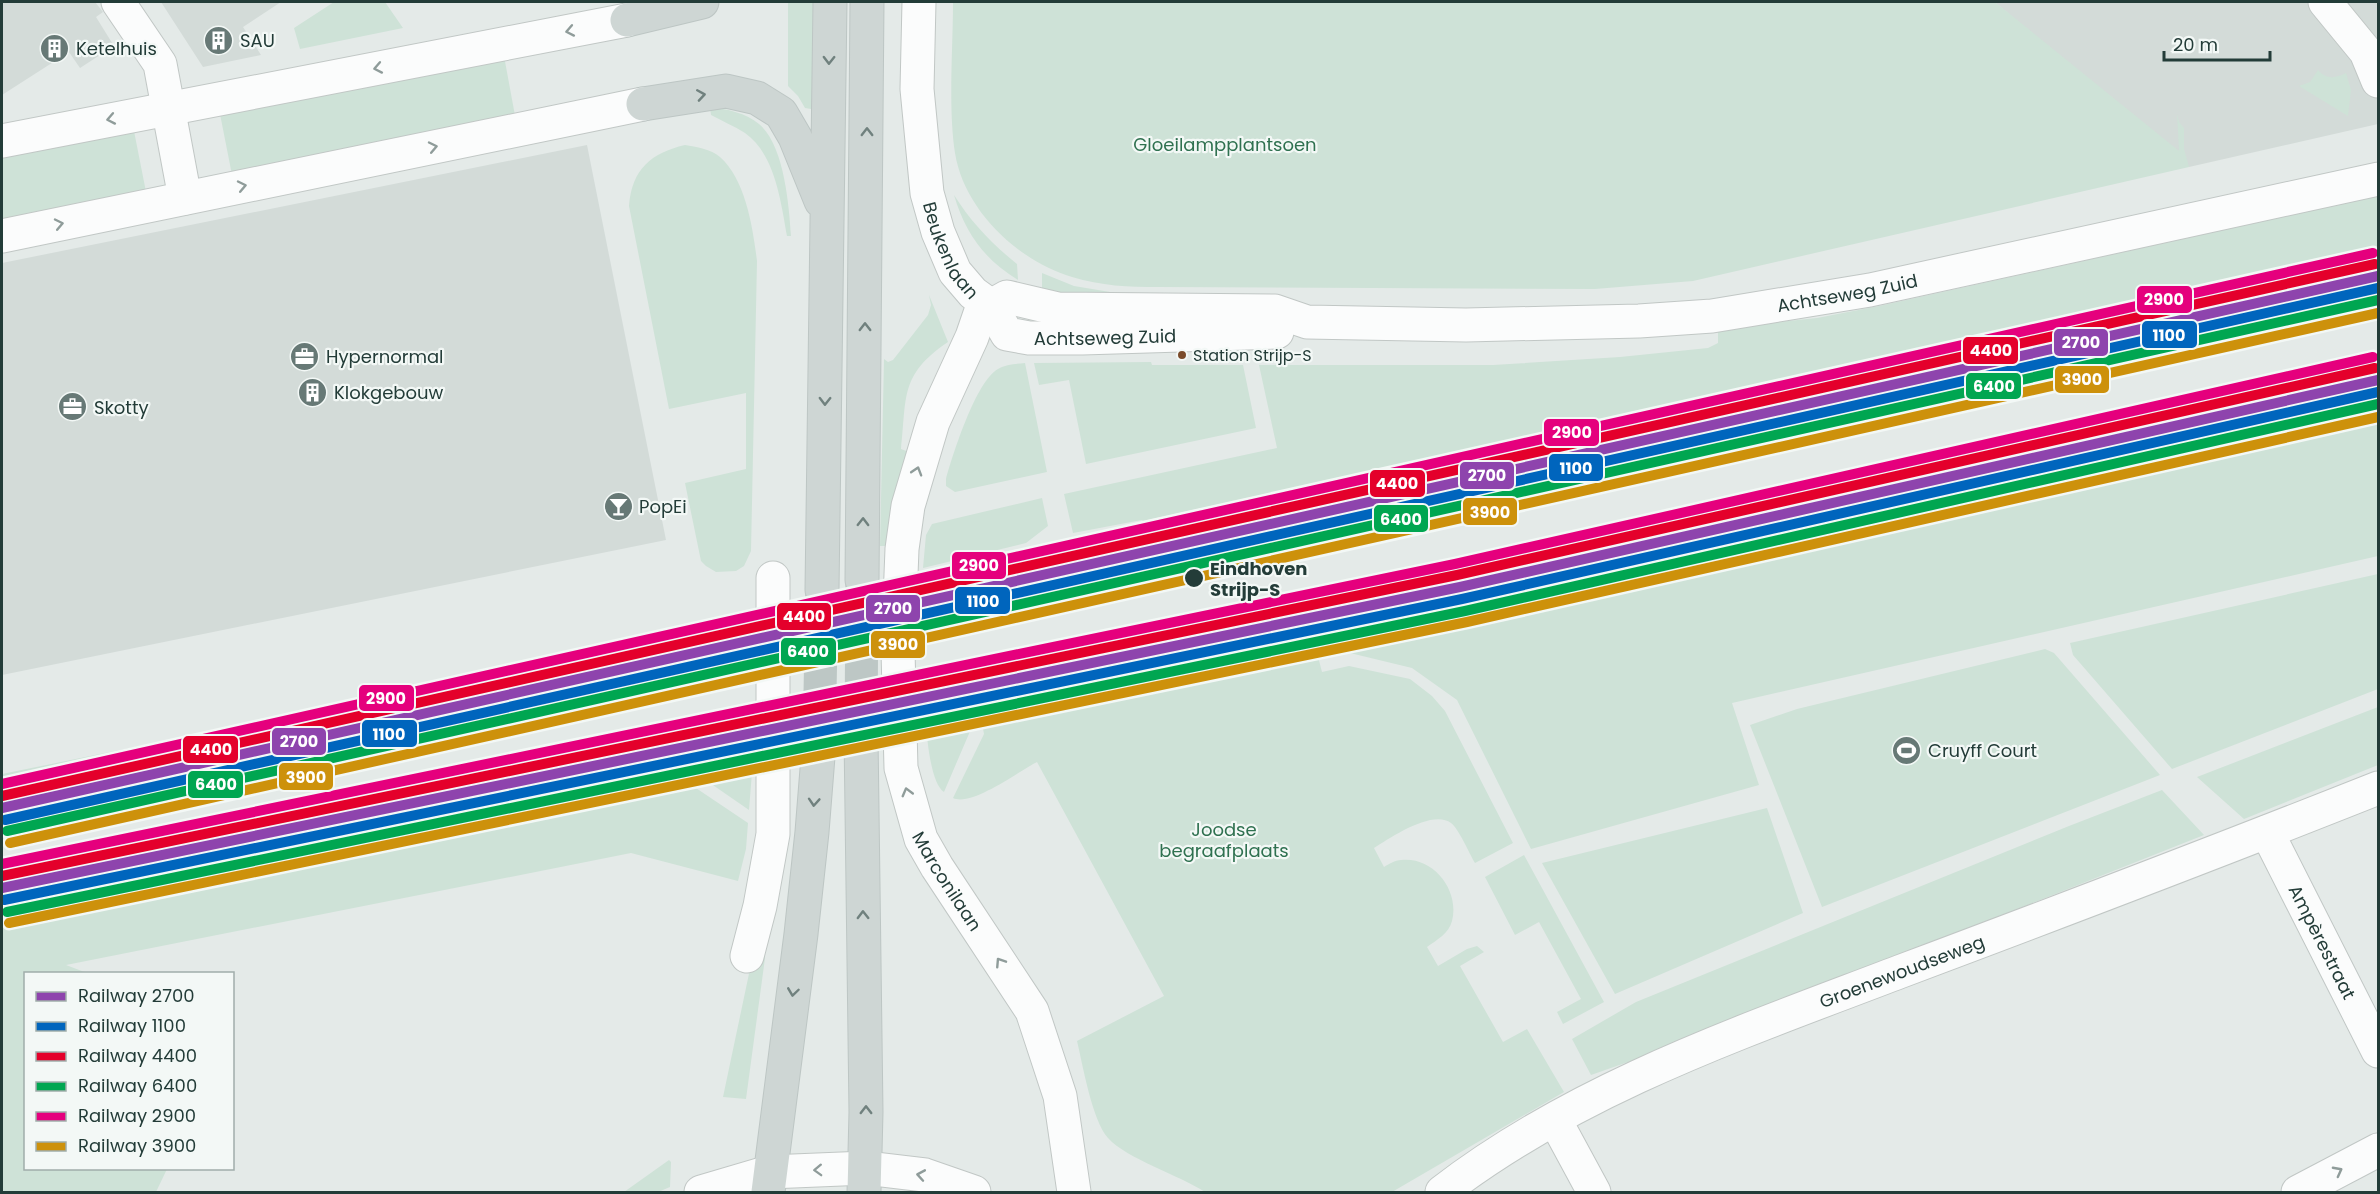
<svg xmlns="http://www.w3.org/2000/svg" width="2380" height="1194" font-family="Poppins,sans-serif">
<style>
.built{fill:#d3dbd8}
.green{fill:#cee2d7}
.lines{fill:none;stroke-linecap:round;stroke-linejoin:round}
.major-tunnel{stroke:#bdc7c5;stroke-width:33;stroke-dasharray:33 16;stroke-linecap:butt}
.minor-casing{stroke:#c1c7c5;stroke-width:35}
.major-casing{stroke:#bdc6c4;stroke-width:35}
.minor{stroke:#fbfcfc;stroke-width:33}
.major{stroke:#ced6d4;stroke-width:33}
.rail{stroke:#c7cbca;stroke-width:4.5;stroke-dasharray:12 6;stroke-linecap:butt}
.rail-1-casing{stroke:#f3f8f6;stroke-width:15}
.rail-2-casing{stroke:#f3f8f6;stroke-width:15}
.rail-3-casing{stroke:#f3f8f6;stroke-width:15}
.rail-4-casing{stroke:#f3f8f6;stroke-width:15}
.rail-5-casing{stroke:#f3f8f6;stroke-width:15}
.rail-6-casing{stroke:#f3f8f6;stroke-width:15}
.rail-1{stroke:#8e44ad;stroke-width:10}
.rail-2{stroke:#0065bd;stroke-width:10}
.rail-3{stroke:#e4002b;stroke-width:10}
.rail-4{stroke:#00a651;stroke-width:10}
.rail-5{stroke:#e5007d;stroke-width:10}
.rail-6{stroke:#cd910b;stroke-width:10}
.oneway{stroke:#8f9c9a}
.oneway2{stroke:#70817e}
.bus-dot{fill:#7a4b2a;stroke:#f3f8f6;stroke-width:2}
.stop-dot{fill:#233c38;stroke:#f3f8f6;stroke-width:2}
.labels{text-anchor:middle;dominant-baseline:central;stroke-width:4.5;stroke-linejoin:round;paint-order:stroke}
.bus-label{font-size:16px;fill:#233c38;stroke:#f3f8f6;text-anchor:start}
.poi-label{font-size:18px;fill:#233c38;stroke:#f3f8f6;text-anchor:start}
.park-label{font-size:18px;fill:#2f7150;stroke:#f3f8f6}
.street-label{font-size:18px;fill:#233c38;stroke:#f3f8f6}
.stop-label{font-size:18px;font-weight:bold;fill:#233c38;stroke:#f3f8f6;text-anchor:start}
.line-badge{stroke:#f3f8f6;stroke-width:2}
.badge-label{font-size:16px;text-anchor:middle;font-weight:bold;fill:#fff}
</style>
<rect width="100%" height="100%" fill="#e4eae8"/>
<!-- built -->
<path class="built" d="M 2,2 L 95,2 L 103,12 L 96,17 L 114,46 L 80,68 L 69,52 L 2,95 Z
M 161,2 L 281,2 L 243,27 L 261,55 L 203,67 Z
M 1995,2 L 2378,2 L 2378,124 L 2189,167 L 2182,163 Z
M 587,145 L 666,540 L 2,675 L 2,263 Z"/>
<!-- green -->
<path class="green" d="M 334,2 L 385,2 L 403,28 L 300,49 L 294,28 Z
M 788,2 L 816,2 L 813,107 L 811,109 L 805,108 L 798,96 L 788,86 Z
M 953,2 L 1995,2 L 2179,151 L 2177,114 L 2179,122 L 2184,128 L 2184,149 L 2189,167 L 1693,281 L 1595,289 L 1158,287 C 1129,287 1101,286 1072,277 C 1018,261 964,210 955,153 C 948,107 953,49 953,2 Z
M 504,56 L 516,121 L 233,180 L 220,114 Z
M 2318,70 C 2326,80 2336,78 2346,73 L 2351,90 L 2348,116 L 2299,86 L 2310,82 Z
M 710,107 C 727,109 746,113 759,124 C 784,145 789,204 791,236 L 787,236 C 781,202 775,154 745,133 C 734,126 722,121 711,115 Z
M 134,131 L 147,197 L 2,227 L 2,158 Z
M 685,145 C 696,147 711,149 720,157 C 746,180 753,229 757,261 L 751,551 L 744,566 L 736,571 L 716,572 L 706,566 L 701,561 L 685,483 L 746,469 L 746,393 L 669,409 L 629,206 C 632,169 651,153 685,145 Z
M 954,195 C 971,222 992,244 1017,264 L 1018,280 C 985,260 965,233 954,195 Z
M 2378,196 L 2378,248 L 1143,521 L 1142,520 L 1073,533 L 1064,494 L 1277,448 L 1259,365 L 1493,365 L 1620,357 L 1708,348 L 1718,343 L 1718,328 L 1817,318 L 1879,306 Z
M 1042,273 L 1074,286 L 1134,296 L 1081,296 L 1042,290 Z
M 929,295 L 948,342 C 899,375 907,398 901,449 L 909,452 L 888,546 L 880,546 L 884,359 L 888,362 L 893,360 L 928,315 L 931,305 Z
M 1151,362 L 1152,365 L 1243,365 L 1256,428 L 1086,464 L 1069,380 L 1039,385 L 1034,363 Z
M 1025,363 L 1047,472 L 955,492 L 946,486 L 946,479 C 953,454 976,381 998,369 C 1006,364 1016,364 1025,363 Z
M 2378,414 L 2378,556 L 1732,703 L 1759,785 L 1531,849 L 1457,700 L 1412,668 L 1350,653 L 1329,656 L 1328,647 Z
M 1042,498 L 1048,526 L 1026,543 L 923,568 L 926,535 L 932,524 Z
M 2378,574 L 2378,689 L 2172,769 L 2073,655 L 2070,643 Z
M 646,643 L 639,647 L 2,782 L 2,774 Z
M 1316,649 L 1322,672 L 1349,666 L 1410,679 L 1432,696 L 1445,711 L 1513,843 L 1475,863 C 1469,853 1459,829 1451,823 C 1433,809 1391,837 1374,848 L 1384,867 C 1389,864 1395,860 1401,860 C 1433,856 1460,890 1452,921 C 1449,933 1437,940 1427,947 L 1438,966 L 1467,949 L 1477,946 L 1484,952 L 1460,966 L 1503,1042 L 1527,1029 L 1564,1092 L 1392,1192 L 1205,1192 C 1179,1175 1127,1159 1108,1138 C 1092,1120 1083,1066 1077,1041 L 1164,996 L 1037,762 C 1019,771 972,807 953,798 L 984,734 L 981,718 L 1050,706 L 1051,710 Z
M 2045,649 L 2054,653 L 2160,775 L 1822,907 L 1750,725 L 1797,709 Z
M 2378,707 L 2378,765 L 2244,819 L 2197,777 Z
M 967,714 L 971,729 L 944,792 C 931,784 927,739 926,723 Z
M 753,760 L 749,810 L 694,772 Z
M 657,775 L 658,778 L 682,775 L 684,780 L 748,823 L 746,849 L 738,881 L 631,853 L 66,965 L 87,973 L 26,974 L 26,1168 L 167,1169 L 156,1192 L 2,1192 L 2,913 Z
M 2162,790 L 2204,835 L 1665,1049 L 1591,1075 L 1572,1039 L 1636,1002 L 2069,826 Z
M 1767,808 L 1803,913 L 1615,994 L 1542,863 Z
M 1524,855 L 1604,1002 L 1563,1024 L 1557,1012 L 1581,999 L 1539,922 L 1515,935 L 1485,877 Z
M 754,950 L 765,951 L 765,958 L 746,1099 L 723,1097 Z
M 669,1160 L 671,1162 L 670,1187 L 658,1192 L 624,1192 Z"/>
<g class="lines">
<!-- major-tunnel -->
<path class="major-tunnel" d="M 861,735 L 862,580
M 819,744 L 822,590"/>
<defs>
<g id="minor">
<path d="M 118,2 L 160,64 L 185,198"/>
<path id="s1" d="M 919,2 L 917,89 L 927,193 L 938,232 L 955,272 L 973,293 L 991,306 L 1007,334 L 1029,338 L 1082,338 L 1277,332"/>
<path d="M 2325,2 L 2366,52 L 2378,81"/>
<path d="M 2,141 L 627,20"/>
<path d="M 2,236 L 643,104"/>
<path id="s2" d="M 984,302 L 972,337 L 933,422 L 908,506 L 902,549 L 898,651 L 901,768 L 921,839 L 937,867 L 1032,1011 L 1060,1096 L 1074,1192"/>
<path id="s3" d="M 991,306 L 1007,297 L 1058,309 L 1275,311 L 1307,322 L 1466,325 L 1639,321 L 1712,316 L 1870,290 L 2378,179"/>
<path id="s4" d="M 2267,832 L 2378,1051"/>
<path d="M 747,956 L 760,906 L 773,834 L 773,578"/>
<path d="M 1555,1120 L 1594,1192"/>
<path d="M 701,1192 L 769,1172 L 866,1168 L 925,1175 L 974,1192"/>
<path id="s5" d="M 1442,1192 C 1577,1088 1742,1032 1899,972 C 2059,912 2219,851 2378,788"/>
<path d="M 2298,1192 L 2378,1150"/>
</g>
<path id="major" d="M 627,20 L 702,2
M 643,104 L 726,91 L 757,98 L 781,113 L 795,137 L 821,201
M 862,580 L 867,2
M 822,590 L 830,2
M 861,735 L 866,1112 L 864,1192
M 768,1192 L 801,934 L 812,832 L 819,744"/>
</defs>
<!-- minor casing -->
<use href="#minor" class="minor-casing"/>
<!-- major casing -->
<use href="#major" class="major-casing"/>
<!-- minor -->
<use href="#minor" class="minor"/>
<!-- major -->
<use href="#major" class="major"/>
<!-- rail -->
<path class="rail" d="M 2,865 L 1248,609 L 1611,530 L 2378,357"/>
<defs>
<path id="rail-1" d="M 2,808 L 2378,276
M 2,888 L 1460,587 L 2378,380"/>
<path id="rail-2" d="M 5,820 L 2378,288
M 4,900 L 1462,599 L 2378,392"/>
<path id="rail-3" d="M 2,796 L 2375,264
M 2,876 L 1457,575 L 2375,368"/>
<path id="rail-4" d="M 7,831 L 2378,300
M 7,912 L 1465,611 L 2378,404"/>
<path id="rail-5" d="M 2,784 L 2373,253
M 2,864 L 1455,564 L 2373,357"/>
<path id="rail-6" d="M 10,843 L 2378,313
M 9,923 L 1467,622 L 2378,417"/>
</defs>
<!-- rail-1 casing -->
<use href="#rail-1" class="rail-1-casing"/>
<!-- rail-2 casing -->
<use href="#rail-2" class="rail-2-casing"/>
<!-- rail-3 casing -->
<use href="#rail-3" class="rail-3-casing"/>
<!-- rail-4 casing -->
<use href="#rail-4" class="rail-4-casing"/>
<!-- rail-5 casing -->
<use href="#rail-5" class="rail-5-casing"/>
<!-- rail-6 casing -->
<use href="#rail-6" class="rail-6-casing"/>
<!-- rail-1 -->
<use href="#rail-1" class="rail-1"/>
<!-- rail-2 -->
<use href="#rail-2" class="rail-2"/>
<!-- rail-3 -->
<use href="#rail-3" class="rail-3"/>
<!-- rail-4 -->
<use href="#rail-4" class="rail-4"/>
<!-- rail-5 -->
<use href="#rail-5" class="rail-5"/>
<!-- rail-6 -->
<use href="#rail-6" class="rail-6"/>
</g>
<!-- one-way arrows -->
<defs><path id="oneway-chevron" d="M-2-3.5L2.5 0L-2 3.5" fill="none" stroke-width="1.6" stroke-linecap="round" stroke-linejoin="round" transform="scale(1.5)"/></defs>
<g class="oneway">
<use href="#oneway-chevron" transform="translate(570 31) rotate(169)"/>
<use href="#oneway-chevron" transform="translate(378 68) rotate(169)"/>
<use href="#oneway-chevron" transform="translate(111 119) rotate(169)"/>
<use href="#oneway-chevron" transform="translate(433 147) rotate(-12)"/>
<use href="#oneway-chevron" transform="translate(242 186) rotate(-12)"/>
<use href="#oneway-chevron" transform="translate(59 224) rotate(-12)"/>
<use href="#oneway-chevron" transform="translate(917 471) rotate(-73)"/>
<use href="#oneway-chevron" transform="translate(907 792) rotate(-105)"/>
<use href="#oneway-chevron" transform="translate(1000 962) rotate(-123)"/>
<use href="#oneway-chevron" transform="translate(818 1170) rotate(178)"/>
<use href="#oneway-chevron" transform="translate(2338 1171) rotate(-28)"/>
<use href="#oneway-chevron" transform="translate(921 1175) rotate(-170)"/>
</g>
<g class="oneway2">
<use href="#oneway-chevron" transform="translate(829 60) rotate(91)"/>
<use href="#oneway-chevron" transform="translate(701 95) rotate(-9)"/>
<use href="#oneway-chevron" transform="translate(867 132) rotate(-90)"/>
<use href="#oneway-chevron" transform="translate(865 327) rotate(-90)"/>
<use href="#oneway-chevron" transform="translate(825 401) rotate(91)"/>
<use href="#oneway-chevron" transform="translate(863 522) rotate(-89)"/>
<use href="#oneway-chevron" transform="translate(814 802) rotate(94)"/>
<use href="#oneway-chevron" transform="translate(863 915) rotate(-91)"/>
<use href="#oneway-chevron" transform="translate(793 992) rotate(98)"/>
<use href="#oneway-chevron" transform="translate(866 1110) rotate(-90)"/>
</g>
<!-- icons -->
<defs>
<symbol id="building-disc" viewBox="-11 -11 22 22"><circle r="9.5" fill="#677976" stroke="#f3f8f6"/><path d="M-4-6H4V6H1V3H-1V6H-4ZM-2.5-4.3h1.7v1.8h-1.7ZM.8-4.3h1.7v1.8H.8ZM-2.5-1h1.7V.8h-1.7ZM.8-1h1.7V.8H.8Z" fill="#fff"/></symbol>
<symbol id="office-disc" viewBox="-11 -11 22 22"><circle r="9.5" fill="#677976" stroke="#f3f8f6"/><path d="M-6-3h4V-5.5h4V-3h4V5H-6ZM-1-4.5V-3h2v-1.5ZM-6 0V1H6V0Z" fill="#fff"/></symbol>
<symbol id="bar-disc" viewBox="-11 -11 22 22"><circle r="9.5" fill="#677976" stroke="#f3f8f6"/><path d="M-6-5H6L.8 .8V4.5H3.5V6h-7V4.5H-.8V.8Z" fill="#fff"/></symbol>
<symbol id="stadium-disc" viewBox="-11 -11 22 22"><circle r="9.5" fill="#677976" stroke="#f3f8f6"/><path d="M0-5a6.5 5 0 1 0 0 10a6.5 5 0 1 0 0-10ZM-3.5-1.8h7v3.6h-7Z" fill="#fff"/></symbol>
</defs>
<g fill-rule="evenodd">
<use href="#building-disc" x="202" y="24" width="33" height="33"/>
<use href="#building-disc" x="38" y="32" width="33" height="33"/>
<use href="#office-disc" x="288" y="340" width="33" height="33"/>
<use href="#building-disc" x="296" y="376" width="33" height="33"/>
<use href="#office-disc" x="56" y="390" width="33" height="33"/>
<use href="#bar-disc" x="602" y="490" width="33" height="33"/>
<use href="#stadium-disc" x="1890" y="734" width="33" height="33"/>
</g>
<!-- markers -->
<circle class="bus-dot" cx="1182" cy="355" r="5"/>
<circle class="stop-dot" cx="1194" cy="578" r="10"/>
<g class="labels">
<!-- bus labels -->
<g class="bus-label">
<text x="1193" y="355">Station Strijp-S</text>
</g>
<!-- poi labels -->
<g class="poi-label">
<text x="240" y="40">SAU</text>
<text x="76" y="48">Ketelhuis</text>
<text x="326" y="356">Hypernormal</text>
<text x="334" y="392">Klokgebouw</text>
<text x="94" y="407">Skotty</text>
<text x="639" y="506">PopEi</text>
<text x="1928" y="750">Cruyff Court</text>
</g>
<!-- park labels -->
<g class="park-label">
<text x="1225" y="144">Gloeilampplantsoen</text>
<text x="1224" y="829">Joodse<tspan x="1224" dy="21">begraafplaats</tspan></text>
</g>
<!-- street labels -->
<g class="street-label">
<text stroke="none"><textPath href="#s1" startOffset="254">Beukenlaan</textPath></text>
<text stroke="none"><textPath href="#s3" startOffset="864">Achtseweg Zuid</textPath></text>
<text stroke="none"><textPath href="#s1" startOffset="456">Achtseweg Zuid</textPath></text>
<text stroke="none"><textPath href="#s2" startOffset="604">Marconilaan</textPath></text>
<text stroke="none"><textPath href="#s4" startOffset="123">Ampèrestraat</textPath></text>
<text stroke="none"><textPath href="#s5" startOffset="512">Groenewoudseweg</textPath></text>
</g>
<!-- stop labels -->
<g class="stop-label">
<text x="1210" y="568">Eindhoven<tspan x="1210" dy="21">Strijp-S</tspan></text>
</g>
</g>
<g class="line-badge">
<rect x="2136" y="285" width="57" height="29" rx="6" fill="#e5007d"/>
<rect x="2141" y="320" width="57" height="29" rx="6" fill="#0065bd"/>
<rect x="2053" y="328" width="56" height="29" rx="6" fill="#8e44ad"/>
<rect x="1962" y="336" width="57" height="29" rx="6" fill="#e4002b"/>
<rect x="2054" y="365" width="56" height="29" rx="6" fill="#cd910b"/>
<rect x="1965" y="372" width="57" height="28" rx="6" fill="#00a651"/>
<rect x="1543" y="418" width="57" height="29" rx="6" fill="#e5007d"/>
<rect x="1548" y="453" width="56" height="29" rx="6" fill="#0065bd"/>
<rect x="1459" y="461" width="56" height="29" rx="6" fill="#8e44ad"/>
<rect x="1369" y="469" width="57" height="29" rx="6" fill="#e4002b"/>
<rect x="1462" y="497" width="56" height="29" rx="6" fill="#cd910b"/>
<rect x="1373" y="504" width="56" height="29" rx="6" fill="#00a651"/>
<rect x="951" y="551" width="56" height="29" rx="6" fill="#e5007d"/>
<rect x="954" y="586" width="57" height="29" rx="6" fill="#0065bd"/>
<rect x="865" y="594" width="56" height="29" rx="6" fill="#8e44ad"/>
<rect x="776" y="602" width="56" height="29" rx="6" fill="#e4002b"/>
<rect x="870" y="630" width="56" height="29" rx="6" fill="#cd910b"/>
<rect x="780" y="637" width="57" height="29" rx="6" fill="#00a651"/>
<rect x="358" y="684" width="57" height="28" rx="6" fill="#e5007d"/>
<rect x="361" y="719" width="57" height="29" rx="6" fill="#0065bd"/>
<rect x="271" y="727" width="56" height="29" rx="6" fill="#8e44ad"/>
<rect x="182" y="735" width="57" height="29" rx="6" fill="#e4002b"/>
<rect x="278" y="762" width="56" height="29" rx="6" fill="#cd910b"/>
<rect x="187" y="770" width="57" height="29" rx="6" fill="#00a651"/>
</g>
<g class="badge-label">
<text x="2164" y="305">2900</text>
<text x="2169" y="341">1100</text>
<text x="2081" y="348">2700</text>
<text x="1991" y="356">4400</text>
<text x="2082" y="385">3900</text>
<text x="1994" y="392">6400</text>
<text x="1572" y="438">2900</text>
<text x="1576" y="474">1100</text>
<text x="1487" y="481">2700</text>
<text x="1397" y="489">4400</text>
<text x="1490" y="518">3900</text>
<text x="1401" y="525">6400</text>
<text x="979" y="571">2900</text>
<text x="983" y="607">1100</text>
<text x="893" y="614">2700</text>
<text x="804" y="622">4400</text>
<text x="898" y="650">3900</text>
<text x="808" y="657">6400</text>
<text x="386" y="704">2900</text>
<text x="389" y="740">1100</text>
<text x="299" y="747">2700</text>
<text x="211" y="755">4400</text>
<text x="306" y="783">3900</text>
<text x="216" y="790">6400</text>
</g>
<!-- border -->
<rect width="2380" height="1194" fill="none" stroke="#233c38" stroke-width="6"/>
<!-- legend -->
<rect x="24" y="972" width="210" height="198" fill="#f3f8f6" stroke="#a0adaa" stroke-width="1.5"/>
<rect x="36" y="992" width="30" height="9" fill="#8e44ad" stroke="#a0adaa" stroke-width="1.5"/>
<text x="78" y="1002" font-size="18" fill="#233c38">Railway 2700</text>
<rect x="36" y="1022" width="30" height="9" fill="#0065bd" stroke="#a0adaa" stroke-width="1.5"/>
<text x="78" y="1032" font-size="18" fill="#233c38">Railway 1100</text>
<rect x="36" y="1052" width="30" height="9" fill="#e4002b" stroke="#a0adaa" stroke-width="1.5"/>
<text x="78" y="1062" font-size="18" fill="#233c38">Railway 4400</text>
<rect x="36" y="1082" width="30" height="9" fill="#00a651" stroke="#a0adaa" stroke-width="1.5"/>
<text x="78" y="1092" font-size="18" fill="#233c38">Railway 6400</text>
<rect x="36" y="1112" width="30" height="9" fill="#e5007d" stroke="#a0adaa" stroke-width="1.5"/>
<text x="78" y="1122" font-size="18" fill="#233c38">Railway 2900</text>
<rect x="36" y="1142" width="30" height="9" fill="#cd910b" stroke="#a0adaa" stroke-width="1.5"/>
<text x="78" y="1152" font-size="18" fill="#233c38">Railway 3900</text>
<!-- scale -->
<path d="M2164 51v9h106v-9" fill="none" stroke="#233c38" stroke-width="3"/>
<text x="2173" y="51" font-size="18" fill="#233c38" stroke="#f3f8f6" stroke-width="4.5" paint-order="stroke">20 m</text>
</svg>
